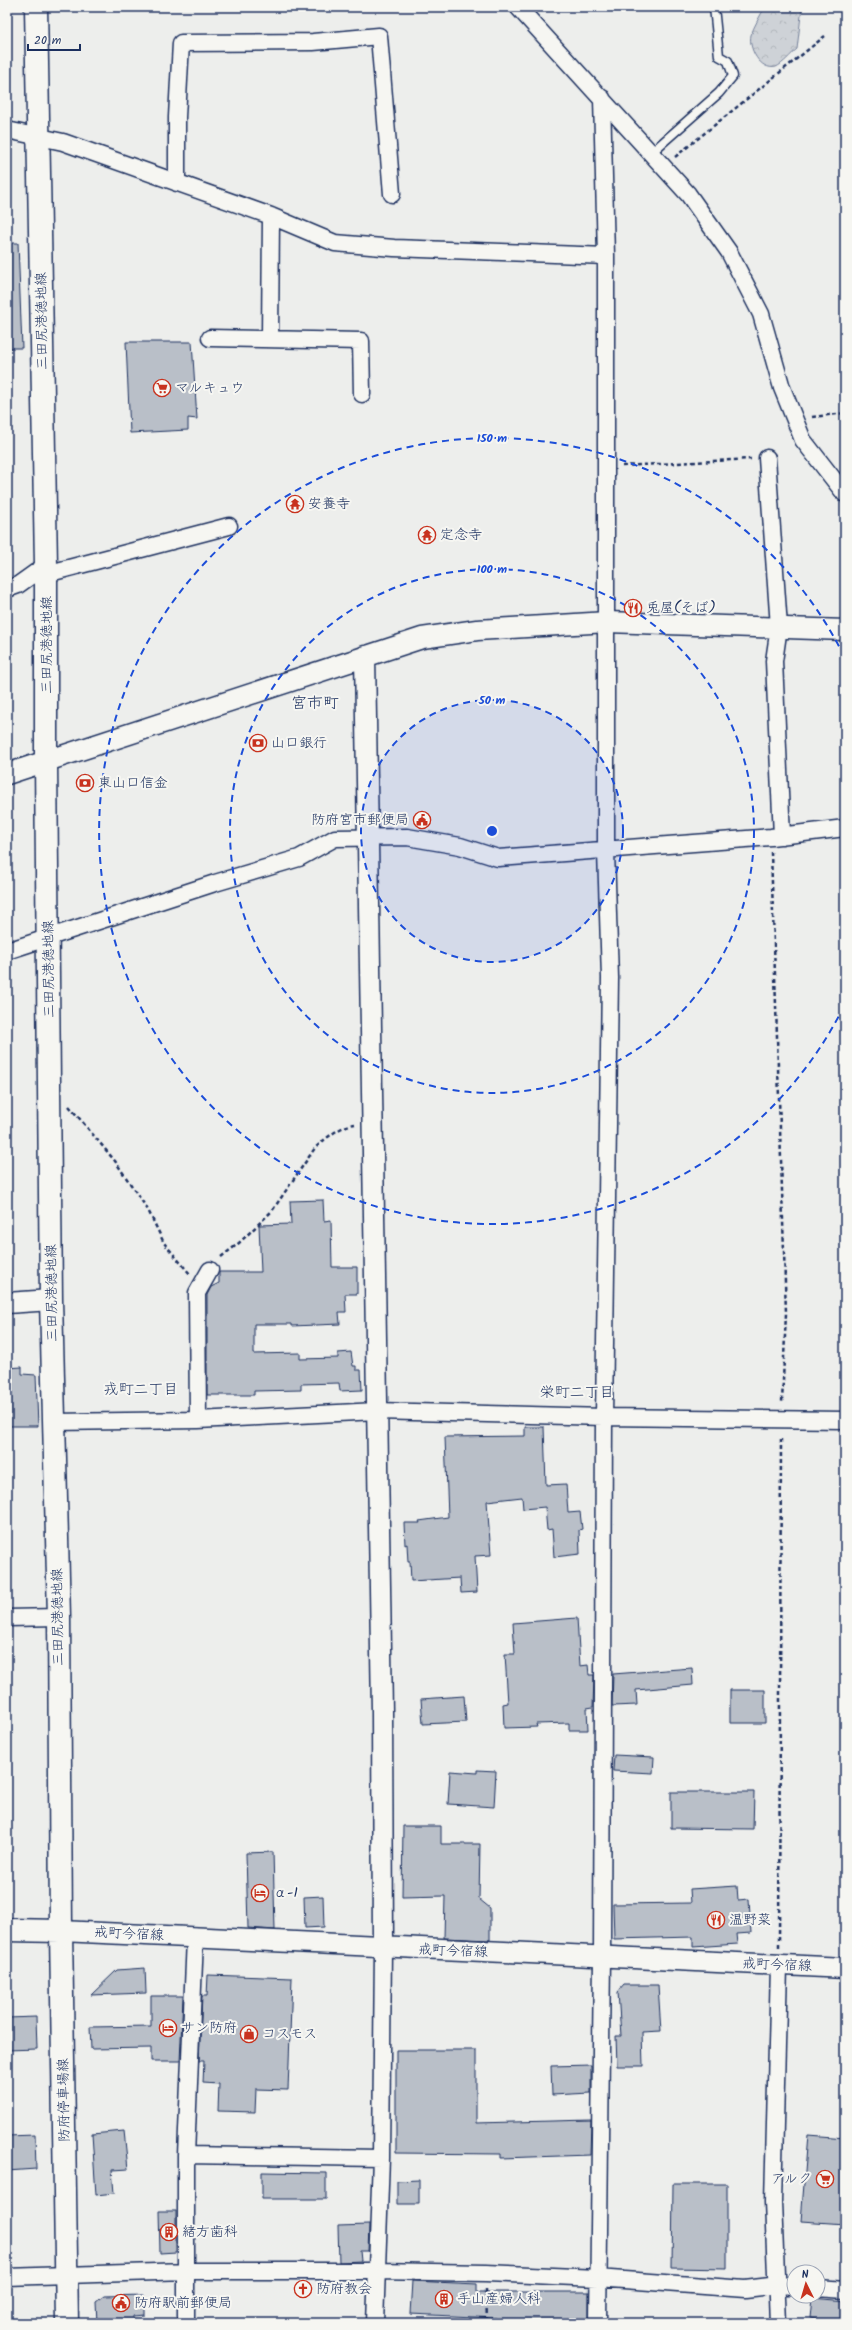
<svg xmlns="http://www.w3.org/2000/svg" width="852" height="2330" font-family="Kalam,'Klee One',sans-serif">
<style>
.forest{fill:url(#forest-crowns);stroke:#74809a}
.building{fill:#b9bfc8;stroke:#1b2f5e}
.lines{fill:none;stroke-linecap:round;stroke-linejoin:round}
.service-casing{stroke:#1b2f5e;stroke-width:11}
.minor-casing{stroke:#1b2f5e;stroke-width:19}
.tertiary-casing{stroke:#1b2f5e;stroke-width:23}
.secondary-casing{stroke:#1b2f5e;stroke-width:25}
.primary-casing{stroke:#1b2f5e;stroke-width:25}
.path{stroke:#1b2f5e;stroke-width:2.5;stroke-dasharray:4 3;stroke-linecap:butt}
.service{stroke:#f6f6f2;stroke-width:8}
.minor{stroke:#f6f6f2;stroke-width:16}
.tertiary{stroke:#f6f6f2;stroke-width:20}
.secondary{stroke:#f6f6f2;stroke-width:22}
.primary{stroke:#f6f6f2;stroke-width:22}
.ring{fill:none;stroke:#1d4ed8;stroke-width:2;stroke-dasharray:7 5}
.labels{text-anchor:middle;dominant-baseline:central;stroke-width:4;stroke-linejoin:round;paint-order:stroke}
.street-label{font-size:14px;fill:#1b2f5e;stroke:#f6f6f2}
.poi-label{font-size:14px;fill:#1b2f5e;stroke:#f6f6f2;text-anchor:start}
.neighbourhood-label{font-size:15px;fill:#1b2f5e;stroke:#f6f6f2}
.quarter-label{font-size:16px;fill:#1b2f5e;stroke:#f6f6f2}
.centre{fill:#1d4ed8;stroke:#f6f6f2;stroke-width:2}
.ring-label{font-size:12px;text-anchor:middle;font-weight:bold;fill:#1d4ed8;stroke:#f6f6f2;stroke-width:4;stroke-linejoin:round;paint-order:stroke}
</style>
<defs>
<pattern id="forest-crowns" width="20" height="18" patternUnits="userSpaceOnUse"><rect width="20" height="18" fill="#ced2d7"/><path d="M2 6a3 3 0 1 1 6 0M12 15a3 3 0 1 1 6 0" fill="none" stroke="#b0b5bb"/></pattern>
</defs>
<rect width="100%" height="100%" fill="#edeeec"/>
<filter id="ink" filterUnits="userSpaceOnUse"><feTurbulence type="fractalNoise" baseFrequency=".025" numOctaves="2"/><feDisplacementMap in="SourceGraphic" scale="8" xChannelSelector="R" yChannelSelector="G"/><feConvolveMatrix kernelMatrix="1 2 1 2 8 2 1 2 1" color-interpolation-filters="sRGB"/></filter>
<g filter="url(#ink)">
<!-- forest -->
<path class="forest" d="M 765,7 L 802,7 L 797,49 C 791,54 783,64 776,67 C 760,71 748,48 751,35 C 754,26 760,16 765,7 Z"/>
<!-- building -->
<path class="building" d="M 7,243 L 18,243 L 22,348 L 7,348 Z
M 126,342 L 192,342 L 197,419 L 188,418 L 188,430 L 130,433 Z
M 323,1200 L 324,1221 L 331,1220 L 332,1267 L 357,1267 L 357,1294 L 345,1294 L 346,1312 L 339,1312 L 340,1324 L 292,1326 L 292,1324 L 254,1324 L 254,1354 L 300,1353 L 300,1359 L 338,1358 L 338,1353 L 351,1352 L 353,1366 L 356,1366 L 356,1370 L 361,1370 L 362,1390 L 340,1391 L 339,1383 L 301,1384 L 301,1390 L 254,1391 L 254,1395 L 207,1395 L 207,1295 L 211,1287 L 219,1283 L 219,1272 L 261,1272 L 259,1225 L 291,1224 L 290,1201 Z
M 22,1367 L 22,1374 L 36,1375 L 38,1426 L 7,1426 L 7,1368 Z
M 525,1427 L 544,1427 L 546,1485 L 566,1484 L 568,1513 L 580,1512 L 582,1529 L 579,1530 L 580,1554 L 554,1557 L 552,1529 L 547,1530 L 545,1507 L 523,1509 L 522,1497 L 487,1501 L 491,1555 L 475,1556 L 477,1592 L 461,1593 L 460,1578 L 411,1581 L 410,1562 L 408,1562 L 407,1544 L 405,1545 L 404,1523 L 420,1523 L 419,1521 L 448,1517 L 445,1437 L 525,1436 Z
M 577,1618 L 580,1666 L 588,1665 L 589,1675 L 594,1675 L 593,1707 L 587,1708 L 588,1730 L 569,1730 L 569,1723 L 536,1724 L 537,1727 L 504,1728 L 503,1704 L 508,1703 L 505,1654 L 515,1654 L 513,1623 Z
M 692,1668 L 693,1685 L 636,1690 L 637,1705 L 612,1706 L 613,1674 Z
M 730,1690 L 765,1690 L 765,1723 L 730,1723 Z
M 464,1696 L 466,1722 L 423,1724 L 421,1699 Z
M 614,1755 L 654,1757 L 653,1773 L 613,1771 Z
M 477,1770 L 496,1771 L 494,1807 L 448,1804 L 450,1771 L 477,1773 Z
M 671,1792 L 754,1792 L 753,1829 L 671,1828 Z
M 403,1826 L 441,1826 L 441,1844 L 480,1844 L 479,1899 L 490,1908 L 490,1940 L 444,1938 L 445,1896 L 402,1897 Z
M 273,1852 L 275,1930 L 248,1928 L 246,1853 Z
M 737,1886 L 738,1900 L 749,1899 L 751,1933 L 737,1934 L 738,1944 L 693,1947 L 693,1937 L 614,1939 L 613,1904 L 691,1903 L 690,1889 Z
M 323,1896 L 324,1927 L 305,1928 L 304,1897 Z
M 145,1968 L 146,1993 L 91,1995 L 117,1970 Z
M 208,1975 L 292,1978 L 288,2090 L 256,2089 L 255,2112 L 218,2111 L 219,2084 L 203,2083 L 204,2061 L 199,2061 L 202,1996 L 207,1996 Z
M 624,1985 L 658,1985 L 661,2031 L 642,2032 L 643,2066 L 617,2066 L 616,2036 L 621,2036 L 618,1992 Z
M 151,1996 L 183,1996 L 180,2061 L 151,2061 L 151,2048 L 91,2049 L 90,2027 L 151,2026 Z
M 36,2017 L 37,2049 L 7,2050 L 7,2018 Z
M 396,2050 L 476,2050 L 476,2123 L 591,2120 L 590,2155 L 501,2158 L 501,2154 L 396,2153 Z
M 591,2065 L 591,2093 L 552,2095 L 551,2066 Z
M 124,2131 L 128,2169 L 112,2170 L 114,2193 L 96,2195 L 92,2134 Z
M 35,2135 L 36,2169 L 7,2171 L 7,2136 Z
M 808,2135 L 845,2138 L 845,2224 L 801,2221 Z
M 262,2172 L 326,2173 L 326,2199 L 262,2199 Z
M 419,2180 L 419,2204 L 397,2204 L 397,2181 Z
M 673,2184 L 727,2184 L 727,2269 L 672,2268 Z
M 159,2211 L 176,2211 L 176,2252 L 160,2253 Z
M 369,2225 L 368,2251 L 360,2251 L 361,2261 L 339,2262 L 338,2226 Z
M 412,2281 L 477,2284 L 477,2292 L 589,2292 L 589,2323 L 496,2323 L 496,2318 L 410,2314 Z
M 144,2295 L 144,2315 L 133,2316 L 133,2323 L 97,2323 L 96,2302 L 104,2296 Z
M 812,2298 L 845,2301 L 845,2323 L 816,2323 L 816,2319 L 810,2318 Z"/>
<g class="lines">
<defs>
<path id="service" d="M 652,152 L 719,93 L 733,76 L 728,61 L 719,56 L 714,7"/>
<path id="minor" d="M 518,7 L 688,194 L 729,252 L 761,314 L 782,388 L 803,440 L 845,494
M 7,130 L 63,142 L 271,216 L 335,243 L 394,248 L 606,256
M 177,183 L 177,117 L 181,43 L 313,42 L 379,36 L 392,194
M 210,338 L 361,341 L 362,394
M 270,339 L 271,216
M 767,458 L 779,627 L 774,661 L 782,836
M 46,574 L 229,526
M 7,589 L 18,585 L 46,565
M 7,951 L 215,883 L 299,858 L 335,838 L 407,837 L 460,846 L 498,858 L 771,837 L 845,828
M 198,1420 L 197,1293 L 210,1270
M 54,1422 L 198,1420 L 377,1411 L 604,1417 L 845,1420
M 7,1618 L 59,1617
M 186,2155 L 381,2158
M 7,2277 L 186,2271 L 377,2271 L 486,2273 L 597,2278 L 745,2289 L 778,2285 L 794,2286
M 818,2288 L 845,2290
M 186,2323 L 186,2155 L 195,1938
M 375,2323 L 381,2158 L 383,1948
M 598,2323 L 602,1957 L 604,1417 L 610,978 L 606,851 L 606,256 L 602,98
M 778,2323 L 773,2202 L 779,1966"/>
<path id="tertiary" d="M 365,656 L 382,1712 L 383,1948
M 7,774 L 422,638 L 477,630 L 607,622 L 845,630
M 7,1303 L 51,1300
M 61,1931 L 845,1968"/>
<path id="secondary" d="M 36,7 L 46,565 L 46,761 L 51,1300 L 59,1617 L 61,1931"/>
<path id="primary" d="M 7,1930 L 61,1931 L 67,2323"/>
</defs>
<!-- service casing -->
<use href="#service" class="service-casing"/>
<!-- minor casing -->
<use href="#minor" class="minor-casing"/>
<!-- tertiary casing -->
<use href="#tertiary" class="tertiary-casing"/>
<!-- secondary casing -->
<use href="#secondary" class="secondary-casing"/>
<!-- primary casing -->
<use href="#primary" class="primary-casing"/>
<!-- path -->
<path class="path" d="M 675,157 L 825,36
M 812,417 L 845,413
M 622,466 L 751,459
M 771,852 L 786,1313 L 782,1403
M 69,1106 L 115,1161 L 148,1210 L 164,1243 L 190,1274
M 221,1257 L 239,1243 L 272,1211 L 315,1148 C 326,1138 340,1126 355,1124
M 779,1947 L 781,1436
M 486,2289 L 487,2323"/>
<!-- service -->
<use href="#service" class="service"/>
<!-- minor -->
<use href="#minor" class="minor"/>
<!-- tertiary -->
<use href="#tertiary" class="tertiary"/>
<!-- secondary -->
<use href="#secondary" class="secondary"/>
<!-- primary -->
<use href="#primary" class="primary"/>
</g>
</g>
<!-- distance rings -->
<circle cx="492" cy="831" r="131" fill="#1d4ed8" fill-opacity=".12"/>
<g class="ring">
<circle cx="492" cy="831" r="131"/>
<circle cx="492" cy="831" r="262"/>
<path d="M844 1006A393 393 0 1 1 844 656"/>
</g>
<!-- icons -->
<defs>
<symbol id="supermarket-ring" viewBox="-11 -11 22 22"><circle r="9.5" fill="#f6f6f2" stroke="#c8321e" stroke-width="1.5"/><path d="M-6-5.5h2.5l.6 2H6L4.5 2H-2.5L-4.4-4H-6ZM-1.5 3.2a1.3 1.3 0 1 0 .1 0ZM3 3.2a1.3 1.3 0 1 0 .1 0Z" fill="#c8321e"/></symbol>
<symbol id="temple-ring" viewBox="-11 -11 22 22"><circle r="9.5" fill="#f6f6f2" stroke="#c8321e" stroke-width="1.5"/><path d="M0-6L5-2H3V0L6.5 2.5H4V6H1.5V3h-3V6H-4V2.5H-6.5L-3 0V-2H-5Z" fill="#c8321e"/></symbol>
<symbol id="restaurant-ring" viewBox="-11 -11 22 22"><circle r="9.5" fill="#f6f6f2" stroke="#c8321e" stroke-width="1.5"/><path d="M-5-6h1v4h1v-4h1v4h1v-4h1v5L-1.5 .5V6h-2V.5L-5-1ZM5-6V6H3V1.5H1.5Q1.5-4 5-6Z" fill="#c8321e"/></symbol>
<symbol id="bank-ring" viewBox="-11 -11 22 22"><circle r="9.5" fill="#f6f6f2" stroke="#c8321e" stroke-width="1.5"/><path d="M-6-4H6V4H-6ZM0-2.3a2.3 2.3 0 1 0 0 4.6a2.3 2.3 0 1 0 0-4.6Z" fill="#c8321e"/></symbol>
<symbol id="civic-ring" viewBox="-11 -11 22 22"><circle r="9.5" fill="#f6f6f2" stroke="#c8321e" stroke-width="1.5"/><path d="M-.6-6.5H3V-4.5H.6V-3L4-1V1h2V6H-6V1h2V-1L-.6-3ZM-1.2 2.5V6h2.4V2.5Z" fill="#c8321e"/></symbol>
<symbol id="hotel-ring" viewBox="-11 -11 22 22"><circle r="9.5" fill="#f6f6f2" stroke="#c8321e" stroke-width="1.5"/><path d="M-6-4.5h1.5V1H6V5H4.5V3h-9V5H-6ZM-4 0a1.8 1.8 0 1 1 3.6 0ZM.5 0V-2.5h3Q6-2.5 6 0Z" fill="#c8321e"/></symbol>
<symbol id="shop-ring" viewBox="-11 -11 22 22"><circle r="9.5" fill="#f6f6f2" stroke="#c8321e" stroke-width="1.5"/><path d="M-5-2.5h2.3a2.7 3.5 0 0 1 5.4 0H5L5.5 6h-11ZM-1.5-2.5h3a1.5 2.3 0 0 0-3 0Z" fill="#c8321e"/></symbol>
<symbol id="building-ring" viewBox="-11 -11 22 22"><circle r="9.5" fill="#f6f6f2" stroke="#c8321e" stroke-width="1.5"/><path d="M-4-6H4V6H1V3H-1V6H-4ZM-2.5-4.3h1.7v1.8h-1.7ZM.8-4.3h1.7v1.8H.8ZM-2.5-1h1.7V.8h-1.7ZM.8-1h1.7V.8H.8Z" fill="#c8321e"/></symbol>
<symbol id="church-ring" viewBox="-11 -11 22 22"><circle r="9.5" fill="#f6f6f2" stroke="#c8321e" stroke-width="1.5"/><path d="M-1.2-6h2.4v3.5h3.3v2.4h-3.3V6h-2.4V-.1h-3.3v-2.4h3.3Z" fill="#c8321e"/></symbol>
</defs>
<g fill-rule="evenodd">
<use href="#supermarket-ring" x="152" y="378" width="20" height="20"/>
<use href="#temple-ring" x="285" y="494" width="20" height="20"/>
<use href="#temple-ring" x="417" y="525" width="20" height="20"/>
<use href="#restaurant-ring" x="623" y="598" width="20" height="20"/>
<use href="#bank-ring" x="248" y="733" width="20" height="20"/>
<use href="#bank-ring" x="75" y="773" width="20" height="20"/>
<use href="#civic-ring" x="412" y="810" width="20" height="20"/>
<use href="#hotel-ring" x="250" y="1883" width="20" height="20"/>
<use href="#restaurant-ring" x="706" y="1910" width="20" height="20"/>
<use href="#hotel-ring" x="158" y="2018" width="20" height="20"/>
<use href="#shop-ring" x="239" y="2024" width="20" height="20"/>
<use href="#supermarket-ring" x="815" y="2169" width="20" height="20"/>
<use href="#building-ring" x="159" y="2222" width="20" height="20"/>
<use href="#church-ring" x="293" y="2279" width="20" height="20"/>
<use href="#building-ring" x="434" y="2289" width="20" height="20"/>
<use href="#civic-ring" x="111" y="2293" width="20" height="20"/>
</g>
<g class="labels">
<!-- street labels -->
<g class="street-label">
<text transform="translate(42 321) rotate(-91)">三田尻港徳地線</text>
<text transform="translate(47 645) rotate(-90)">三田尻港徳地線</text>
<text transform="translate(49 969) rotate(-91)">三田尻港徳地線</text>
<text transform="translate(52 1293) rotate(-91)">三田尻港徳地線</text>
<text transform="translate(58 1617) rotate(-91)">三田尻港徳地線</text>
<text transform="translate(129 1934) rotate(3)">戒町今宿線</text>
<text transform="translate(453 1951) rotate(2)">戒町今宿線</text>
<text transform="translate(777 1965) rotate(2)">戒町今宿線</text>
<text transform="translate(64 2100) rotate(-91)">防府停車場線</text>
</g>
<!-- poi labels -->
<g class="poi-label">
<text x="175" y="388">マルキュウ</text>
<text x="308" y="504">安養寺</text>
<text x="440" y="535">定念寺</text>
<text x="646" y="608">兎屋(そば)</text>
<text x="271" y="743">山口銀行</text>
<text x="98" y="783">東山口信金</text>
<text x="409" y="820" text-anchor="end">防府宮市郵便局</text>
<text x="273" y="1893">α-1</text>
<text x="729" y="1920">温野菜</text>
<text x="181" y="2028">サン防府</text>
<text x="262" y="2034">コスモス</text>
<text x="812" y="2179" text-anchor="end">アルク</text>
<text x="182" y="2232">緒方歯科</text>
<text x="316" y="2289">防府教会</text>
<text x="457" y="2299">手山産婦人科</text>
<text x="134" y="2303">防府駅前郵便局</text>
</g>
<!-- neighbourhood labels -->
<g class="neighbourhood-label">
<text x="141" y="1390">戎町二丁目</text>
<text x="577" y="1393">栄町二丁目</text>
</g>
<!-- quarter labels -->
<g class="quarter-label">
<text x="315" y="703">宮市町</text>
</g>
</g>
<circle cx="492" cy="831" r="6" class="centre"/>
<g class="ring-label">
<text x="492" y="442">150 m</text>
<text x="492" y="573">100 m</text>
<text x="492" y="704">50 m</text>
</g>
<!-- margin -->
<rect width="852" height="2330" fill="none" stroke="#f6f6f2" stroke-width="24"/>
<rect x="12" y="12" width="828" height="2306" fill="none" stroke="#1b2f5e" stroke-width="1.5" filter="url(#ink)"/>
<!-- north arrow -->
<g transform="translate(806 2284) rotate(355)"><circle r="19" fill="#f6f6f2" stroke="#9ea6b7"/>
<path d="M0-3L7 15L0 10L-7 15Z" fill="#c8321e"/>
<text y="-6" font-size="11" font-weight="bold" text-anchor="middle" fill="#1b2f5e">N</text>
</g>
<!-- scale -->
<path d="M28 44v6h52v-6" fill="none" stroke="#1b2f5e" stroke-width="2"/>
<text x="34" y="44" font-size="12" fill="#1b2f5e" stroke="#f6f6f2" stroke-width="3" paint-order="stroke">20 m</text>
</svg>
